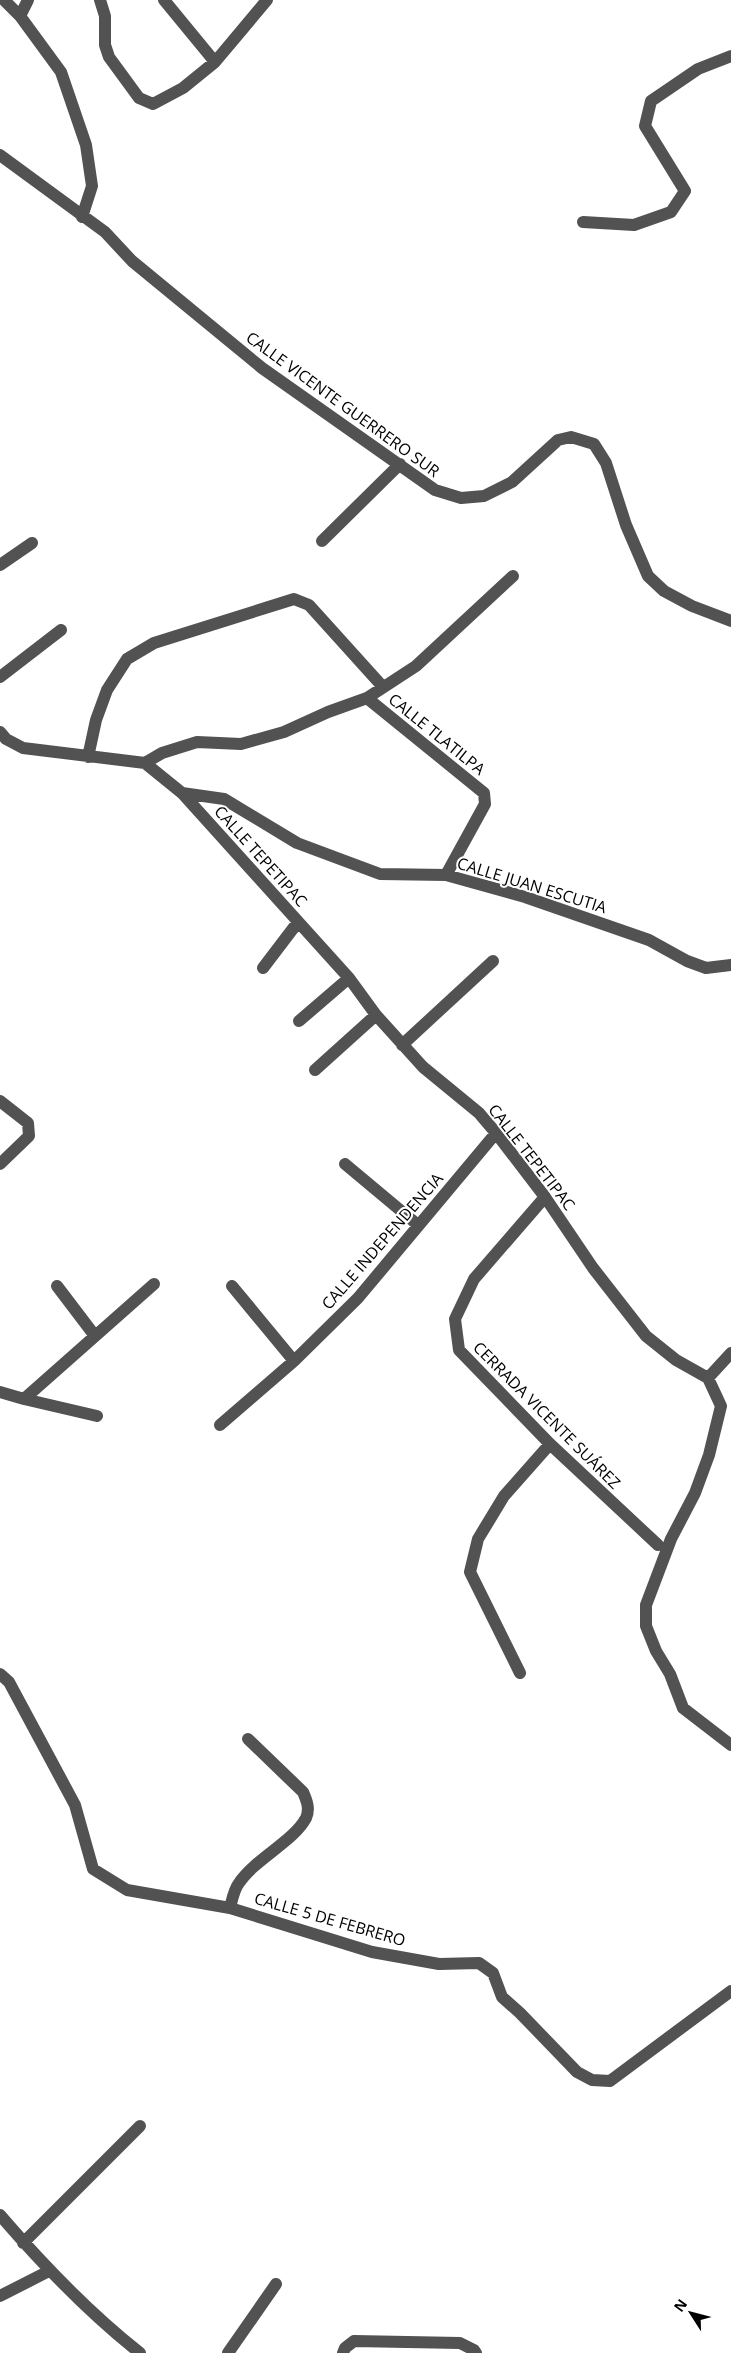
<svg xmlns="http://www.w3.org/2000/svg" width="731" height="2353" font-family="'Open Sans',sans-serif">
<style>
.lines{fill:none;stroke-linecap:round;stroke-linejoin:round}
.minor{stroke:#525252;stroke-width:12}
.labels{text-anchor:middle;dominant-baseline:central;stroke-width:4;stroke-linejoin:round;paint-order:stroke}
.street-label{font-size:16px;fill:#000;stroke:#fff}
</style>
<rect width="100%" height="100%" fill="#fff"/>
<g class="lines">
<!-- minor -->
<path class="minor" d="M 4,0 L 20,16 L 61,72 L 86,145 L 92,186 L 82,217
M 100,0 L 105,16 L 105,45 L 109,57 L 139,98 L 153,104 L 183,88 L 215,62 L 267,0
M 164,0 L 215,62
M 20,16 L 28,0
M 0,155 L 105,232 L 132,261 L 262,368 L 435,490 L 461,498 L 484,496 L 512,482 L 558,440 L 571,437 L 594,444 L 606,463 L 626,525 L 648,576 L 664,591 L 692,606 L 731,621
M 583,222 L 634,225 L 671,212 L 685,191 L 645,126 L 651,101 L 698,69 L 731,56
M 322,541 L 400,464
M 0,565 L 32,543
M 0,677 L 61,630
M 367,698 L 484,793 L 485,804 L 446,875
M 0,732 L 6,739 L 23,748 L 145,763 L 182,793 L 349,978 L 376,1015 L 423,1067 L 479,1113 L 496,1133 L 545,1197 L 593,1268 L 646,1336 L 676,1360 L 708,1378 L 721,1406 L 709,1455 L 695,1493 L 671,1539 L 646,1605 L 646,1626 L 656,1651 L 670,1674 L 683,1708 L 731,1745
M 88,757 L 96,720 L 107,690 L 127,659 L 154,643 L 294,599 L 309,605 L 383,687
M 145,763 L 162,753 L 197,742 L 241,744 L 284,732 L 328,712 L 367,698 L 416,666 L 513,576
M 182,793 L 224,799 L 297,843 L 380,874 L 446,875 L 525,897 L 649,940 L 687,961 L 706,968 L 731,965
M 263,968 L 298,922
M 299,1021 L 349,978
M 402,1045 L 493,961
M 315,1070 L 376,1015
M 0,1101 L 28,1123 L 29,1136 L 0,1164
M 345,1164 L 418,1225
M 545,1197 L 474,1279 L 455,1319 L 459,1350 L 550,1444 L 658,1545
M 57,1286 L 95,1336
M 232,1286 L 294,1361
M 708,1378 L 731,1353
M 0,1392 L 24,1399 L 154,1284
M 24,1399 L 97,1416
M 220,1425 L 294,1361 L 358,1298 L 496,1133
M 520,1673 L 470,1572 L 478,1539 L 504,1496 L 550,1444
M 0,1674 L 9,1682 L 75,1805 L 93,1869 L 127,1890 L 230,1908 L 372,1952 L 439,1964 L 479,1963 L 493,1973 L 502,1997 L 520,2013 L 577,2072 L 592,2080 L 610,2081 L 731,1991
M 230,1908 C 232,1900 234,1889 239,1883 C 255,1859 294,1841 306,1818 C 310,1809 307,1801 303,1792 L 248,1739
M 0,2215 C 43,2265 88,2312 140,2353
M 23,2243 L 140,2126
M 0,2296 L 49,2271
M 228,2353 L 276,2284
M 343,2353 L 345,2348 L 354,2341 L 460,2343 L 474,2350 L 476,2353"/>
</g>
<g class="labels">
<!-- street labels -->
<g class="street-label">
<text transform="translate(343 404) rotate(36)">CALLE VICENTE GUERRERO SUR</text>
<text transform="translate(437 734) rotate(39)">CALLE TLATILPA</text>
<text transform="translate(261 856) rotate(48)">CALLE TEPETIPAC</text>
<text transform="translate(532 885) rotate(17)">CALLE JUAN ESCUTIA</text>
<text transform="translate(532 1157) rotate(52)">CALLE TEPETIPAC</text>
<text transform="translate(382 1241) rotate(-49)">CALLE INDEPENDENCIA</text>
<text transform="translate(547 1415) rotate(45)">CERRADA VICENTE SUÁREZ</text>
<text transform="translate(330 1919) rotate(16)">CALLE 5 DE FEBRERO</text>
</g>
</g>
<!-- north arrow -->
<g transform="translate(691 2313) rotate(306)" stroke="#ffffff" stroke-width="4" paint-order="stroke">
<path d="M0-4L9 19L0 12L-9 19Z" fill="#000000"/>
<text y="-8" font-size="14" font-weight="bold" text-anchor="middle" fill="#000000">N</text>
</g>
</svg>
